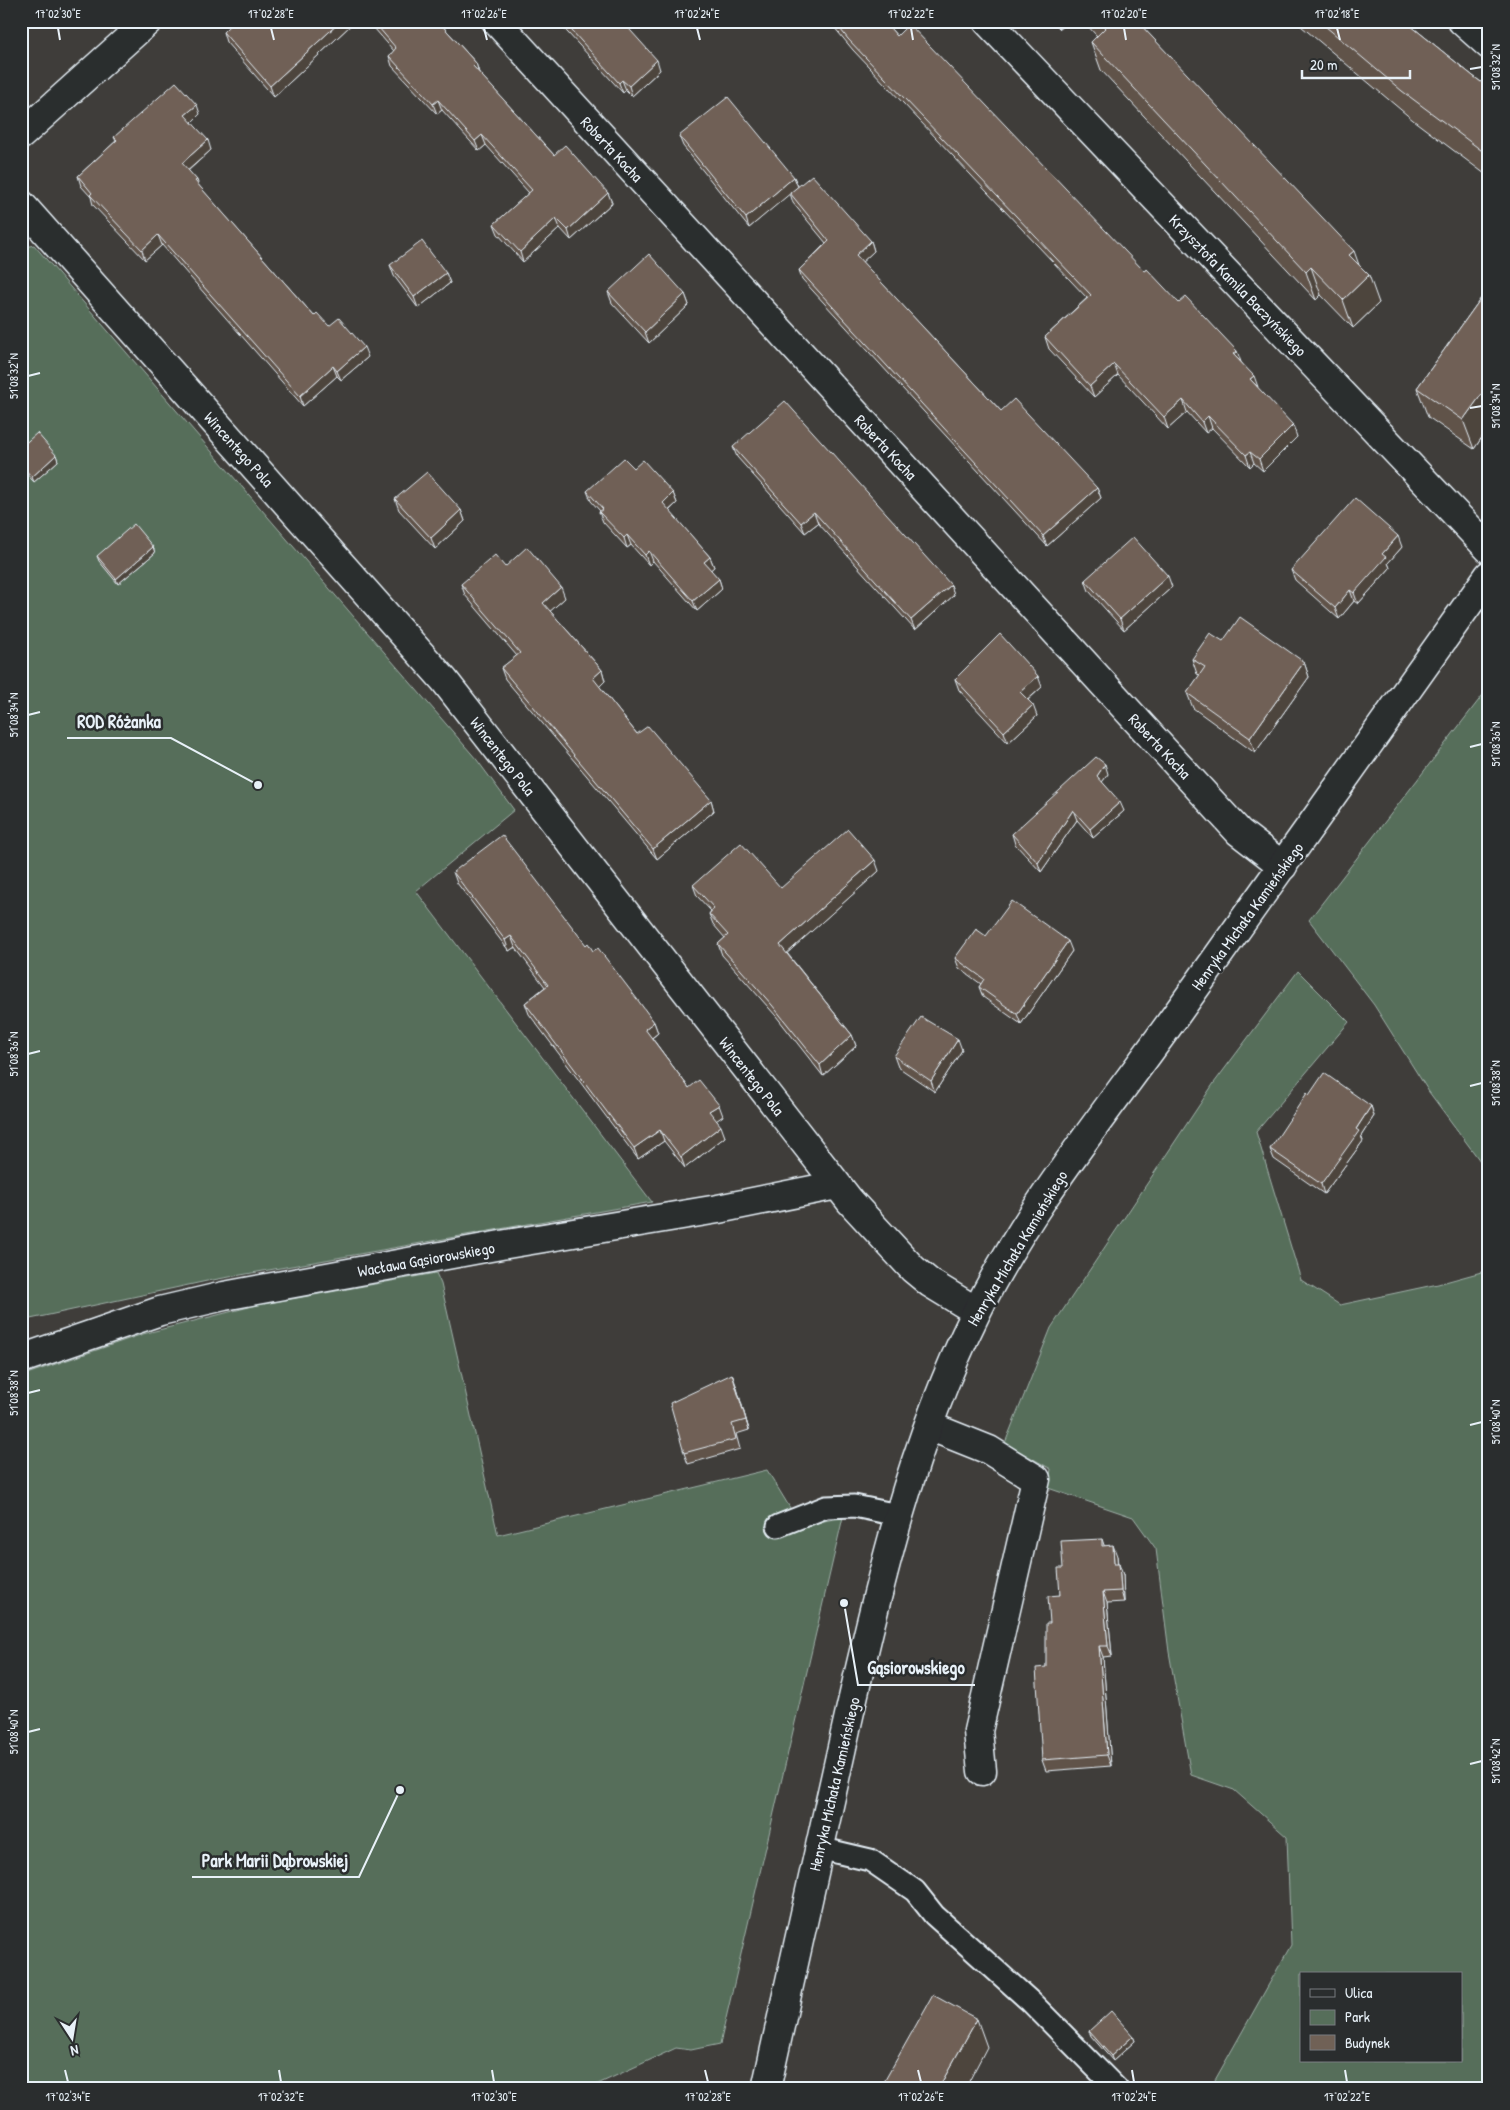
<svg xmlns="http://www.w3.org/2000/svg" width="1510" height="2110" font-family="'Patrick Hand',sans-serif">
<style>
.green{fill:#566e5a;stroke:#9fb0a9;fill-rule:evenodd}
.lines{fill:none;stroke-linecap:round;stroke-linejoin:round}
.lane-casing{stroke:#e8f1f8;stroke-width:25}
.street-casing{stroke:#e8f1f8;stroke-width:31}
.secondary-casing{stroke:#e8f1f8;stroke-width:31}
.lane{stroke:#2a2d2e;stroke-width:21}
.street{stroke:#2a2d2e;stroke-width:28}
.secondary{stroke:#2a2d2e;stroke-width:28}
.wall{fill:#60534a;stroke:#e8f1f8}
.shaded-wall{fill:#4e443c;stroke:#e8f1f8}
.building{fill:#706156;stroke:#e8f1f8}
.ticks{fill:none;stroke:#e8f1f8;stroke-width:2}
.labels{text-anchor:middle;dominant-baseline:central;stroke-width:5;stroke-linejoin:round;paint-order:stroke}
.street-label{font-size:16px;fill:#e8f1f8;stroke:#2a2d2e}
.leader{fill:none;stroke:#e8f1f8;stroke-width:2}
.callout-dot{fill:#e8f1f8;stroke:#2a2d2e;stroke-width:2}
.callout-label{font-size:18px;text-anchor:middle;font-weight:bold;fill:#e8f1f8;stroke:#2a2d2e;stroke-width:5;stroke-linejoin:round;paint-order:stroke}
.neatline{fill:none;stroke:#e8f1f8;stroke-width:2}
.ticks-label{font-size:12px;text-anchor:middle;fill:#e8f1f8}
</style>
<rect width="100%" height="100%" fill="#3f3d3a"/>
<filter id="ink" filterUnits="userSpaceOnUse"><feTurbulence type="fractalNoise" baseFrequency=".02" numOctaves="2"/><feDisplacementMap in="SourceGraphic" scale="10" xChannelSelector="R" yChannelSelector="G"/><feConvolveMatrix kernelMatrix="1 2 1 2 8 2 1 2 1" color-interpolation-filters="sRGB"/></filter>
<g filter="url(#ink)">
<!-- green -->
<path class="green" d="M 34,245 L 477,760 L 514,810 L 416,891 L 652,1202 L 207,1281 L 21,1321 L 21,248 Z
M 1489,687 L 1489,1173 L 1429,1092 L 1374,1005 L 1309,920 Z
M 1298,971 L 1349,1022 L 1256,1132 L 1301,1280 L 1340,1305 L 1438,1284 L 1485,1271 L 1489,1268 L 1489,2089 L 1210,2089 L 1291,1945 L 1287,1837 L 1234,1790 L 1191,1775 L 1169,1652 L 1156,1549 L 1133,1517 L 1048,1488 L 1051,1469 L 1005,1443 L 1051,1328 L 1214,1083 ZM 1301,1974 L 1461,1974 L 1461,2061 L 1301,2061 Z
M 436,1273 L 441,1284 L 498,1535 L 767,1470 L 801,1526 L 843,1517 L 720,2044 L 691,2050 L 676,2048 L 587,2089 L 21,2089 L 21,1376 L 143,1334 L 253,1306 Z"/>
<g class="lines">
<defs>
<path id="lane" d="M 778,1526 L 826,1507 L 854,1506 L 898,1515
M 819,1848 L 870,1860 L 915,1891 L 934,1915 L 1031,2002 L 1117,2089"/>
<path id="street" d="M 496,21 L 1239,832 L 1283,866
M 987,21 L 1489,549
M 1462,21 L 1489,45
M 21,135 L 148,21
M 21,204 L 444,680 L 850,1201 L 913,1269 L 930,1283 L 976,1311
M 21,1359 L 160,1311 L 224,1296 L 501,1245 L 718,1209 L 837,1185
M 929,1426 L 989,1450 L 1036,1479 L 978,1731 L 982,1771"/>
<path id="secondary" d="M 766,2089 C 793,1969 819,1849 846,1729 C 878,1587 911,1444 976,1313 C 1029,1205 1107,1112 1176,1015 C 1281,869 1384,721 1489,575"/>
</defs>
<!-- lane casing -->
<use href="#lane" class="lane-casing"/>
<!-- street casing -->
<use href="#street" class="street-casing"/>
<!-- secondary casing -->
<use href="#secondary" class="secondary-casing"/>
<!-- lane -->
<use href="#lane" class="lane"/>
<!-- street -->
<use href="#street" class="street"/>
<!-- secondary -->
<use href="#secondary" class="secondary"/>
</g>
<!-- wall -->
<path class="wall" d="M 234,21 L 361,21 L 355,27 L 352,24 L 274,97 L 226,42 L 223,32 Z
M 368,21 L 438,21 L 476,63 L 479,73 L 554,155 L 608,193 L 612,203 L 571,240 L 560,228 L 523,262 L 498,234 L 494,224 L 529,193 L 486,145 L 479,151 L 442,110 L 437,114 L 392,66 L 389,56 L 394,51 Z
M 557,21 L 622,21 L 660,70 L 632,96 L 626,90 L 623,93 Z
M 829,21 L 884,21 L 897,36 L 1144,271 L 1241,362 L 1258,388 L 1297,437 L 1263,471 L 1254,463 L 1250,467 L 1212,428 L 1206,433 L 1187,412 L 1168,429 L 1118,375 L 1094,397 L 1049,349 L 1045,337 L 1087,298 L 853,50 Z
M 1052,21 L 1070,21 L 1060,29 Z
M 1083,21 L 1137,21 L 1358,264 L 1379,303 L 1353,328 L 1321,295 L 1316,300 L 1101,70 L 1091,42 L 1097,36 Z
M 1295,21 L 1405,21 L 1473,76 L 1489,88 L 1489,177 L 1413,120 Z
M 200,114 L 192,122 L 211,150 L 188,171 L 197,180 L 199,186 L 314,316 L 368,357 L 341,380 L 337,376 L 303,406 L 162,245 L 145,260 L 93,205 L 91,197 L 81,186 L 78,176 L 116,141 L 114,137 Z
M 679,136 L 794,177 L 798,186 L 871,241 L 874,251 L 862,262 L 1001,411 L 1097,488 L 1101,498 L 1047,546 L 802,279 L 799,270 L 826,243 L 793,203 L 790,193 L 749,228 L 683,146 Z
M 390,265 L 446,273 L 450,283 L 418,308 L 394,276 Z
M 1489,287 L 1489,427 L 1474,449 L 1428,417 L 1417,388 Z
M 608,292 L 685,294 L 689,305 L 649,343 L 612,303 Z
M 21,447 L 56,455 L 58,461 L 34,482 L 21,468 Z
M 733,447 L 951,585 L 954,595 L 915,630 L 818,523 L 805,533 L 737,457 Z
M 634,468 L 673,493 L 677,503 L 669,511 L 710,557 L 714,567 L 710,570 L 719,579 L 722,589 L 697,611 L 653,561 L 649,565 L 631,545 L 627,548 L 603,522 L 599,512 L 600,511 L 591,501 L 587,491 Z
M 395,499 L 461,510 L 465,521 L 435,549 L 399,510 Z
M 153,547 L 155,553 L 118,584 L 99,561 L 97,556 Z
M 1402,547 L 1388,563 L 1390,568 L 1358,604 L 1354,601 L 1339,619 L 1295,580 L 1291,570 Z
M 1085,580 L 1172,587 L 1124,630 L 1089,591 Z
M 461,584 L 565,598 L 550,611 L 602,670 L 605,681 L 599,686 L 637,734 L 711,800 L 714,811 L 657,859 L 505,679 L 501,668 L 517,656 L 465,595 Z
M 1223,641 L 1304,662 L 1309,677 L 1255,753 L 1193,708 L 1187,693 L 1200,675 L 1197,674 L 1192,659 Z
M 955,679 L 1042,687 L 1028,700 L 1037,716 L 1008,743 L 959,690 Z
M 1108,774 L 1102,782 L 1124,811 L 1093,838 L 1077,820 L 1041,872 L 1015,844 L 1012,834 Z
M 879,871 L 787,953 L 852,1035 L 856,1046 L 823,1076 L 776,1016 L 722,955 L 718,944 L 725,938 L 713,924 L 709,914 L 711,911 L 697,896 L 693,885 L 781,888 Z
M 453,872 L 586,945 L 593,951 L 654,1022 L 658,1033 L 652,1038 L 689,1088 L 723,1116 L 716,1120 L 725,1137 L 685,1168 L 664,1141 L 638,1159 L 529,1014 L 525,1003 L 545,987 L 515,947 L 509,951 L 457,883 Z
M 986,936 L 1072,951 L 1021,1024 L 983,997 L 979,987 L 981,984 L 959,968 L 955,958 Z
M 962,1050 L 935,1092 L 898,1067 L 894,1056 Z
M 1309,1095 L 1371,1106 L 1374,1116 L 1361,1136 L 1363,1141 L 1324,1194 L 1274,1159 L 1270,1149 Z
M 736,1385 L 749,1430 L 736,1434 L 740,1449 L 688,1464 L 684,1453 Z
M 1102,1539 L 1104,1545 L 1117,1556 L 1118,1564 L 1123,1575 L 1124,1602 L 1107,1603 L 1112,1656 L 1103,1657 L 1111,1766 L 1046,1771 L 1042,1760 L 1046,1667 L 1050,1623 L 1060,1595 L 1063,1568 Z
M 1089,2031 L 1133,2036 L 1135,2041 L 1113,2061 L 1091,2036 Z"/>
<!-- shaded-wall -->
<path class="shaded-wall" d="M 341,21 L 351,21 L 352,24 L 274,97 L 270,86 Z
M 352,21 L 361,21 L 355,27 Z
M 1057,21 L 1070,21 L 1060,29 Z
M 657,60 L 660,70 L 632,96 L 629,86 Z
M 476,63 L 479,73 L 473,66 Z
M 622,80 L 626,90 L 623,93 L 619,83 Z
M 438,100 L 442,110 L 437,114 L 433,104 Z
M 197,105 L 200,114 L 189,125 L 185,115 Z
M 482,135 L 486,145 L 479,151 L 475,141 Z
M 208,140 L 211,150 L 185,173 L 182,163 Z
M 794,177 L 798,187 L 749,228 L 746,218 Z
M 608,193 L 612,203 L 571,240 L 568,230 Z
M 556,218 L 560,228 L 523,262 L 520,252 Z
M 158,235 L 162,245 L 145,260 L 142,250 Z
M 871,241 L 874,251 L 859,265 L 856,255 Z
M 1354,251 L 1364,279 L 1349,255 Z
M 1311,267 L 1321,295 L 1316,300 L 1306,272 Z
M 446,273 L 450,283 L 418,308 L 414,297 Z
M 1369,275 L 1379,303 L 1353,328 L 1343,300 Z
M 685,294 L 689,305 L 649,343 L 645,332 Z
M 364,347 L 368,357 L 341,380 L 337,371 Z
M 1237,351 L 1241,362 L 1233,354 Z
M 1114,364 L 1118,375 L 1094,397 L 1090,386 Z
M 333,366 L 337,376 L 303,406 L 300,396 Z
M 1254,376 L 1258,387 L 1250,379 Z
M 1489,384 L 1489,427 L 1474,449 L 1463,420 Z
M 1183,400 L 1187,412 L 1168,429 L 1164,417 Z
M 1208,416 L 1212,428 L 1206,433 L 1202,422 Z
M 1293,425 L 1297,437 L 1263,471 L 1259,459 Z
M 1250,452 L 1254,463 L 1250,467 L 1246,455 Z
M 56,455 L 58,461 L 34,482 L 32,477 Z
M 1097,488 L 1101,498 L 1047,546 L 1043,536 Z
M 673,493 L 677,503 L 666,513 L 663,503 Z
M 461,510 L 465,521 L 435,549 L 431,538 Z
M 814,512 L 818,523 L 805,533 L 801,523 Z
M 627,535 L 631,545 L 627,548 L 624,538 Z
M 1398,536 L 1402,547 L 1388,563 L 1390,568 L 1358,604 L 1354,593 L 1382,554 Z
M 153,547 L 155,553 L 118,584 L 116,579 Z
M 649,551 L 653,561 L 649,565 L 645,555 Z
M 710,557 L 714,567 L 708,572 L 704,562 Z
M 1168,576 L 1172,587 L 1124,630 L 1120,619 Z
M 719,579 L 722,589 L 697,611 L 693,601 Z
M 951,585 L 954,595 L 915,630 L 911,620 Z
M 561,587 L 565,598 L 547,614 L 543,603 Z
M 1350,590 L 1354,601 L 1339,619 L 1335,608 Z
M 1304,662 L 1309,677 L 1255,753 L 1250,738 Z
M 602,670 L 605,681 L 597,689 L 593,678 Z
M 1038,676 L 1042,687 L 1024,703 L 1020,692 Z
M 1033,705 L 1037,716 L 1008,743 L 1004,732 Z
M 1105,764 L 1108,774 L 1100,785 L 1097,776 Z
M 711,800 L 714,811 L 657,859 L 653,849 Z
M 1120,802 L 1124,811 L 1093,838 L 1090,829 Z
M 1073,810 L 1077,820 L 1041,872 L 1038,863 Z
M 875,860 L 879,871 L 784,956 L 780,945 Z
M 511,936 L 515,947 L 509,951 L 505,940 Z
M 1068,941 L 1072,951 L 1021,1024 L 1017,1014 Z
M 654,1022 L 658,1033 L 649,1040 L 645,1029 Z
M 852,1035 L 856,1046 L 823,1076 L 820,1065 Z
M 958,1039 L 962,1050 L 935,1092 L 931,1081 Z
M 719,1105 L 723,1116 L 713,1123 L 709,1111 Z
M 1371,1106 L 1374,1116 L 1361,1136 L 1363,1141 L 1324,1194 L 1321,1184 Z
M 721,1126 L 725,1137 L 685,1168 L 681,1157 Z
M 660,1130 L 664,1141 L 638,1159 L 634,1148 Z
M 732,1374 L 736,1385 L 749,1430 L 746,1420 Z
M 1113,1545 L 1117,1556 L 1118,1575 L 1114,1564 Z
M 1119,1564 L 1123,1575 L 1124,1602 L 1121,1591 Z
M 1103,1592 L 1107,1603 L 1112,1656 L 1108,1646 Z
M 1099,1646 L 1103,1657 L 1111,1766 L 1107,1755 Z
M 977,2019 L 987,2047 L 965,2089 L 938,2089 Z
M 1133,2036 L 1135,2041 L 1113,2061 L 1111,2056 Z"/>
<!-- building -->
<path class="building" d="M 234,21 L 341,21 L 270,86 L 223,32 Z
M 373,21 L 438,21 L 476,63 L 473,66 L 554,155 L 565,145 L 608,193 L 568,230 L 556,218 L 520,252 L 494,224 L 532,190 L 482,135 L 475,141 L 438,100 L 433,104 L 389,56 L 396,48 Z
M 563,21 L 622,21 L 657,60 L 629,86 L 622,80 L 619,83 Z
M 834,21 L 884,21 L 897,36 L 909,24 L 1144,271 L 1147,269 L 1179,303 L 1186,297 L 1237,351 L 1233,354 L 1254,376 L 1250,379 L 1293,425 L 1259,459 L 1250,452 L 1246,455 L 1208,416 L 1202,422 L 1183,400 L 1164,417 L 1114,364 L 1090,386 L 1045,337 L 1091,295 L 848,39 Z
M 1100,21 L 1137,21 L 1354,251 L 1349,255 L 1369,275 L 1343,300 L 1311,267 L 1306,272 L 1091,42 L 1106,27 Z
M 1319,21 L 1405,21 L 1473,76 L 1489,88 L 1489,156 L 1402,91 Z
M 176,82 L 197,105 L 185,115 L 208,140 L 182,163 L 197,180 L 195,181 L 314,316 L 317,313 L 329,326 L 339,318 L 364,347 L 337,371 L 333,366 L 300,396 L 158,235 L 142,250 L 90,195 L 92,193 L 78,176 L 117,140 L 114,137 Z
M 728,97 L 794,177 L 746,218 L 679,136 Z
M 812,175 L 871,241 L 856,255 L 1001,411 L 1014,399 L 1097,488 L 1043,536 L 799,270 L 829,241 L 790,193 Z
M 422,241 L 446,273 L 414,297 L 390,265 Z
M 649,254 L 685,294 L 645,332 L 608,292 Z
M 1489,287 L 1489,384 L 1463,420 L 1417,388 Z
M 785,401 L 951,585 L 911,620 L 814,512 L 801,523 L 733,447 Z
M 37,433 L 56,455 L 32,477 L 21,465 L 21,447 Z
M 624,458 L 634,468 L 643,460 L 673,493 L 663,503 L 710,557 L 704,562 L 719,579 L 693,601 L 649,551 L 645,555 L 627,535 L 624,538 L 599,512 L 603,509 L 587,491 Z
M 427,472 L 461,510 L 431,538 L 395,499 Z
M 1355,498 L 1398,536 L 1382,554 L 1386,557 L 1354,593 L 1350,590 L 1335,608 L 1291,570 Z
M 134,524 L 153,547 L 116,579 L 97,556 Z
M 1133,537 L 1168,576 L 1120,619 L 1085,580 Z
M 527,547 L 561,587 L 543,603 L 602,670 L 593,678 L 637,734 L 648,726 L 711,800 L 653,849 L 501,668 L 520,653 L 461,584 L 495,555 L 505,567 Z
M 1240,617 L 1304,662 L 1250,738 L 1187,693 L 1205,667 L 1192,659 L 1210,633 L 1223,641 Z
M 1000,634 L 1038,676 L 1020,692 L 1033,705 L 1004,732 L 955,679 Z
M 1096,757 L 1105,764 L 1097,776 L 1120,802 L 1090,829 L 1073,810 L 1038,863 L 1012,834 Z
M 848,829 L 875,860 L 780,945 L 852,1035 L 820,1065 L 772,1005 L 718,944 L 728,935 L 709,914 L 714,908 L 693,885 L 741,843 L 781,888 Z
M 502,835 L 586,945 L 588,943 L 593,951 L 598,948 L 637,999 L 654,1022 L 645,1029 L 689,1088 L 699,1080 L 719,1105 L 709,1111 L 721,1126 L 681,1157 L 660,1130 L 634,1148 L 525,1003 L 548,985 L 511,936 L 505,940 L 453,872 Z
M 1012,901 L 1068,941 L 1017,1014 L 979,987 L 984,979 L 955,958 L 976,929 L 986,936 Z
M 921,1017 L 958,1039 L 931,1081 L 894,1056 Z
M 1324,1073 L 1371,1106 L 1356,1129 L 1359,1131 L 1321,1184 L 1270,1149 L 1307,1093 L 1309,1095 Z
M 732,1374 L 746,1420 L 732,1424 L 736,1439 L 684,1453 L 670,1403 Z
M 1102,1539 L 1102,1546 L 1113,1545 L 1114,1564 L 1119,1564 L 1121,1591 L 1103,1592 L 1108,1646 L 1099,1646 L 1107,1755 L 1042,1760 L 1036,1668 L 1046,1667 L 1046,1623 L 1050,1623 L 1048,1596 L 1060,1595 L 1058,1568 L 1063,1568 L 1061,1541 Z
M 933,1995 L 977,2019 L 938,2089 L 880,2089 Z
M 1111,2011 L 1133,2036 L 1111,2056 L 1089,2031 Z"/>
</g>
<!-- ticks -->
<path class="ticks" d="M 58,28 L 60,40M 271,28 L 274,40M 484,28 L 487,40M 697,28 L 700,40M 911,28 L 913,40M 1124,28 L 1126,40M 1337,28 L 1340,40M 1470,69 L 1482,67M 28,376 L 40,373M 1470,408 L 1482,406M 28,715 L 40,712M 1470,747 L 1482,744M 28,1054 L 40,1051M 1470,1086 L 1482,1083M 28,1393 L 40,1390M 1470,1425 L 1482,1422M 28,1732 L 40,1729M 1470,1764 L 1482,1761M 65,2070 L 68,2082M 279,2070 L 281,2082M 492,2070 L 494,2082M 705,2070 L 708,2082M 918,2070 L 921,2082M 1132,2070 L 1134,2082M 1345,2070 L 1347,2082"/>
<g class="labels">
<!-- street labels -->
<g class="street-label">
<text transform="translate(612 149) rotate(47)">Roberta Kocha</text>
<text transform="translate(1238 285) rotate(46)">Krzysztofa Kamila Baczyńskiego</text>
<text transform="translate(886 447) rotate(47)">Roberta Kocha</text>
<text transform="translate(239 449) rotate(48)">Wincentego Pola</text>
<text transform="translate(1160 746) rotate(47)">Roberta Kocha</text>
<text transform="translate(503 756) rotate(52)">Wincentego Pola</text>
<text transform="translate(1247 916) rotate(-54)">Henryka Michała Kamieńskiego</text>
<text transform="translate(752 1076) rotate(52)">Wincentego Pola</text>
<text transform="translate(1017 1248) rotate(-59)">Henryka Michała Kamieńskiego</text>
<text transform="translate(426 1259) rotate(-10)">Wacława Gąsiorowskiego</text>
<text transform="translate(834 1784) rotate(-77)">Henryka Michała Kamieńskiego</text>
</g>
</g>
<!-- callouts -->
<path class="leader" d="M258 785L171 738H67M844 1603L858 1685H975M400 1790L359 1877H192"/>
<g class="callout-dot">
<circle cx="258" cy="785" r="5"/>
<circle cx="844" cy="1603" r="5"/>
<circle cx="400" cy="1790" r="5"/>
</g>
<g class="callout-label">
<text x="119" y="728">ROD Różanka</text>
<text x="916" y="1674">Gąsiorowskiego</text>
<text x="275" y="1867">Park Marii Dąbrowskiej</text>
</g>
<!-- margin -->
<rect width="1510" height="2110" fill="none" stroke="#2a2d2e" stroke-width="55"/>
<!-- legend -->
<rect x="1300" y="1972" width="162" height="90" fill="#2a2d2e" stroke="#767b7f"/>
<rect x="1310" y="1989" width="25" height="8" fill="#2a2d2e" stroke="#767b7f"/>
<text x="1345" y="1998" font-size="15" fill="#e8f1f8">Ulica</text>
<rect x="1310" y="2010" width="25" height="15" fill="#566e5a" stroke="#767b7f"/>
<text x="1345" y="2022" font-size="15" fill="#e8f1f8">Park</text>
<rect x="1310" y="2035" width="25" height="15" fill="#706156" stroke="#767b7f"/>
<text x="1345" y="2048" font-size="15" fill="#e8f1f8">Budynek</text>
<!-- north arrow -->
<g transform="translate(72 2038) rotate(168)" stroke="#2a2d2e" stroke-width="4" paint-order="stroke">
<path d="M0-4L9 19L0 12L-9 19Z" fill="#e8f1f8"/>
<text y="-8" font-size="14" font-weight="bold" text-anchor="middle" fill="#e8f1f8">N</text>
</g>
<!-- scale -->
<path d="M1302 70v8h108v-8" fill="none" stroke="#e8f1f8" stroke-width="2.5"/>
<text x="1310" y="70" font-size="15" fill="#e8f1f8" stroke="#2a2d2e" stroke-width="4" paint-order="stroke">20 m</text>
<rect x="28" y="28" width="1454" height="2054" class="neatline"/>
<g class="ticks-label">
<text x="58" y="18">17°02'30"E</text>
<text x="271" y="18">17°02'28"E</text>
<text x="484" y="18">17°02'26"E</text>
<text x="697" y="18">17°02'24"E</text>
<text x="911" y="18">17°02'22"E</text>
<text x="1124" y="18">17°02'20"E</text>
<text x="1337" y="18">17°02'18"E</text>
<text transform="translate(1496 67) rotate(-90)" y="4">51°08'32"N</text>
<text transform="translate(14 376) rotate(-90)" y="4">51°08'32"N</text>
<text transform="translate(1496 406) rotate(-90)" y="4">51°08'34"N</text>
<text transform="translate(14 715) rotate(-90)" y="4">51°08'34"N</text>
<text transform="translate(1496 744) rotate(-90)" y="4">51°08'36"N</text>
<text transform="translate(14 1054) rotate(-90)" y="4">51°08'36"N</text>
<text transform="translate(1496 1083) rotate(-90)" y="4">51°08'38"N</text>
<text transform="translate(14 1393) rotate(-90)" y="4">51°08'38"N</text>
<text transform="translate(1496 1422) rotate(-90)" y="4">51°08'40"N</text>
<text transform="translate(14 1732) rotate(-90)" y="4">51°08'40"N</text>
<text transform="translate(1496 1761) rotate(-90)" y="4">51°08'42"N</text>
<text x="68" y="2101">17°02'34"E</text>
<text x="281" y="2101">17°02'32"E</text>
<text x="494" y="2101">17°02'30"E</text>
<text x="708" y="2101">17°02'28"E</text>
<text x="921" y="2101">17°02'26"E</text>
<text x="1134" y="2101">17°02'24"E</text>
<text x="1347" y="2101">17°02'22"E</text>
</g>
</svg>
